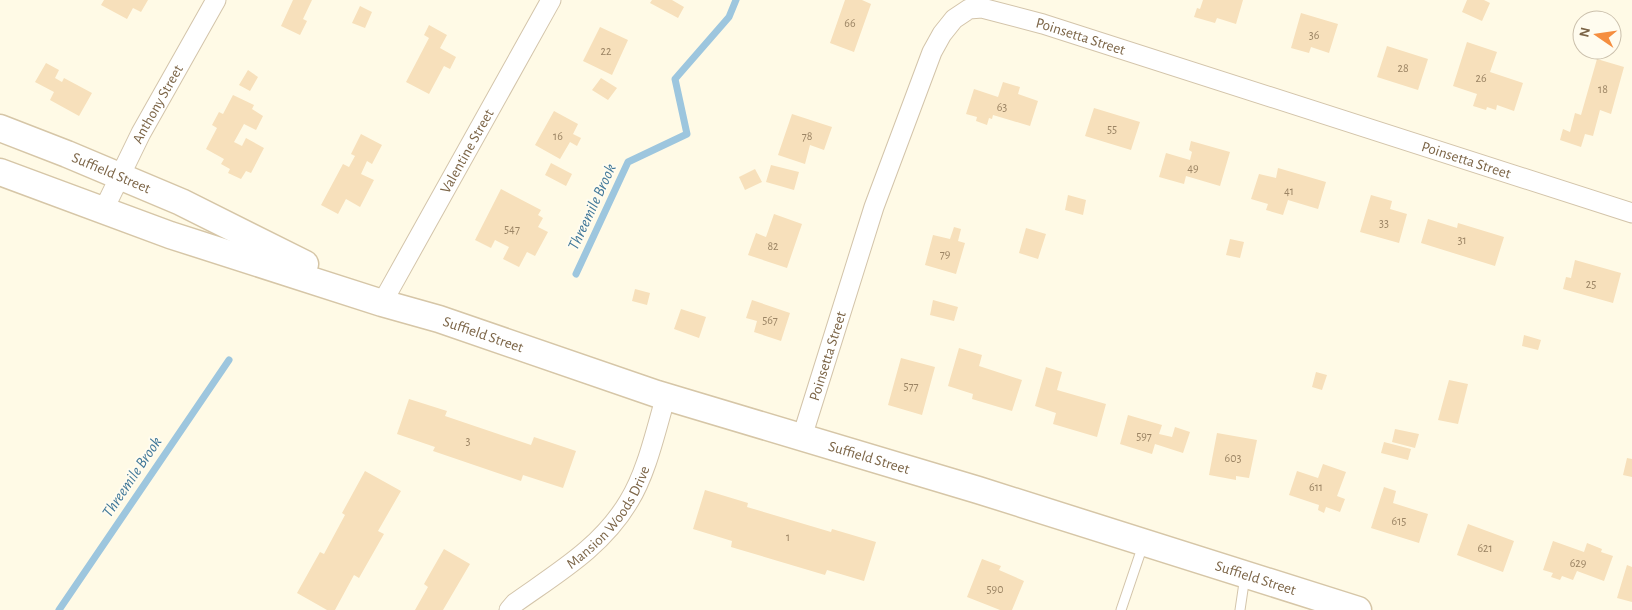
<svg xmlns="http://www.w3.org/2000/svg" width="1632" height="610" font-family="'Alegreya Sans',sans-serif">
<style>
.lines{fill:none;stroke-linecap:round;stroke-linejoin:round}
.stream{stroke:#9dc6de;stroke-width:7}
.building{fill:#f7e0bb}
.service-casing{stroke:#d3c4aa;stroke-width:11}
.minor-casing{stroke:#d3c4aa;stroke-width:21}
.secondary-casing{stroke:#d6c6a7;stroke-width:29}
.service{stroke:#fff;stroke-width:9}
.minor{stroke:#fff;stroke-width:19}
.secondary{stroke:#fff;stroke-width:26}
.labels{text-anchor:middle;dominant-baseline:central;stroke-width:4;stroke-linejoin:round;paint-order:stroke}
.number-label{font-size:12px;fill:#9b8464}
.street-label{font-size:15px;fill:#7c6547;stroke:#fffcef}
.water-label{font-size:16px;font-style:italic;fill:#417899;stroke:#fffcef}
</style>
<rect width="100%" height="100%" fill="#fffae6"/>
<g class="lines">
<!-- stream -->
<path class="stream" d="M 576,274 L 628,162 L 687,134 L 675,79 L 729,17 L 736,0
M 59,610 L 229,360"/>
</g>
<!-- building -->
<path class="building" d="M 104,0 L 148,0 L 141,12 L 133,8 L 127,19 L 101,5 Z
M 293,0 L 312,0 L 303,19 L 307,21 L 300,35 L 281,26 Z
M 652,0 L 672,0 L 684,7 L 678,18 L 650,3 Z
M 845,0 L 862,0 L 871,4 L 854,52 L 830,43 Z
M 1203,0 L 1243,0 L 1236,24 L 1217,18 L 1215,23 L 1194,17 L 1197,8 L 1200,9 Z
M 1467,0 L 1484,0 L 1490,3 L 1482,21 L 1462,12 Z
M 360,6 L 372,12 L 365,28 L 352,23 Z
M 1301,13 L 1338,24 L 1329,53 L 1311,47 L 1309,53 L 1291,48 Z
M 429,25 L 447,35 L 440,48 L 456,57 L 450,69 L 444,66 L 429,94 L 406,82 L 429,38 L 424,35 Z
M 600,27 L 628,40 L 612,75 L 583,61 Z
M 1467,42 L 1497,52 L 1490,72 L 1523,83 L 1514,111 L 1497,105 L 1496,110 L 1487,107 L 1486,110 L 1473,106 L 1477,94 L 1453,86 Z
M 1387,46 L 1428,59 L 1418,90 L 1377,77 Z
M 1597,59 L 1624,67 L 1611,114 L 1600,110 L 1593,136 L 1585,134 L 1581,147 L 1560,140 L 1563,129 L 1570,132 L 1575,113 L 1581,115 Z
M 46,63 L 59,70 L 55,78 L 62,82 L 64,78 L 92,93 L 79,116 L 50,100 L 54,92 L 35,82 Z
M 248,70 L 258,77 L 250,91 L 239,85 Z
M 601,78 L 617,88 L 608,100 L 592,90 Z
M 1003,82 L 1020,87 L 1018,94 L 1038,101 L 1030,126 L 993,115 L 992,119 L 989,118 L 987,125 L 976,121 L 977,117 L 966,114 L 974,89 L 998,97 Z
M 233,95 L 254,105 L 252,109 L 263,116 L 256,130 L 244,124 L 234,142 L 242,146 L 246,138 L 264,148 L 251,173 L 246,171 L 241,179 L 228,173 L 230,169 L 221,164 L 224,159 L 206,149 L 217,128 L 212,125 L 219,112 L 223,114 Z
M 1094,108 L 1140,122 L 1131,150 L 1085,136 Z
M 554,111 L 578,124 L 573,134 L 581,138 L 577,146 L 570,142 L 560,159 L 535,145 Z
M 792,114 L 832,127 L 824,150 L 810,145 L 805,164 L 778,155 Z
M 361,134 L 382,145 L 372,164 L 367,161 L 361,174 L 374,180 L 360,207 L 346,199 L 338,214 L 321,205 L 343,164 L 349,167 L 355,156 L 351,154 Z
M 1191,141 L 1230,152 L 1220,186 L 1186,176 L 1184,184 L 1159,177 L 1166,153 L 1190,160 L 1192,152 L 1189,150 Z
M 551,163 L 572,174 L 566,186 L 545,175 Z
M 771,165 L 799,172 L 794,190 L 766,182 Z
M 1278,168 L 1326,182 L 1318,209 L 1288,200 L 1283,215 L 1266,210 L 1268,204 L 1251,199 L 1259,174 L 1276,178 Z
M 755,169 L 762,182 L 745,190 L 739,177 Z
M 501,189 L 541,210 L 538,215 L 543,218 L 538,227 L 548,232 L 535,256 L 527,252 L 519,267 L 503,259 L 509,247 L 495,240 L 491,248 L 475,240 Z
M 1068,195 L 1086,200 L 1083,215 L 1065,210 Z
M 1371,195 L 1392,201 L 1390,209 L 1407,214 L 1399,243 L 1360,232 Z
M 774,214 L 802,224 L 787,268 L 748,255 L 756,233 L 766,237 Z
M 1428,219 L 1457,228 L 1458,223 L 1504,237 L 1495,266 L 1421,243 Z
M 954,227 L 961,229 L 958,241 L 965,243 L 956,274 L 925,265 L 933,235 L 950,239 Z
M 1026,228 L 1046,234 L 1038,259 L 1019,253 Z
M 1230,239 L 1244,242 L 1240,258 L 1226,255 Z
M 1575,260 L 1621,273 L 1613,303 L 1563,289 L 1566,277 L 1571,278 Z
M 635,289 L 650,293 L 647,305 L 632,301 Z
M 752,300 L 790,313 L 781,341 L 754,332 L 757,321 L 746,318 Z
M 933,300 L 958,307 L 954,321 L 930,315 Z
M 681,309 L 706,317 L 699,338 L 674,329 Z
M 1524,335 L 1541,340 L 1538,350 L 1522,346 Z
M 959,348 L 982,355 L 979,366 L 1022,380 L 1012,411 L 972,399 L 973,394 L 948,386 Z
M 901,358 L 935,367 L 922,415 L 888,405 Z
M 1046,367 L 1062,372 L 1057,390 L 1106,404 L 1097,437 L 1053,424 L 1056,413 L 1035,406 Z
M 1316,372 L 1327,375 L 1322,390 L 1312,387 Z
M 1449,380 L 1468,384 L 1458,424 L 1438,420 Z
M 409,399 L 447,411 L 445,416 L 531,445 L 534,437 L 576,451 L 563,488 L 523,475 L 521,481 L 433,451 L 435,447 L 397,434 Z
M 1128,415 L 1162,425 L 1159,434 L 1172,437 L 1175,427 L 1190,432 L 1183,453 L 1155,444 L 1152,454 L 1120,444 Z
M 1395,429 L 1419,434 L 1415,448 L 1392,442 Z
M 1217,433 L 1257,440 L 1249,478 L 1236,476 L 1236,480 L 1209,475 Z
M 1384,442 L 1411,449 L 1408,460 L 1381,453 Z
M 1627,458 L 1632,459 L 1632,477 L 1623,475 Z
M 1323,464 L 1346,472 L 1337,496 L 1345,499 L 1340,512 L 1326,507 L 1324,513 L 1318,510 L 1319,505 L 1289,495 L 1297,471 L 1318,478 Z
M 365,471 L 401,491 L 378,531 L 384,534 L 359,578 L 354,575 L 335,610 L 327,610 L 297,593 L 320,552 L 324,554 L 345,515 L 342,513 Z
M 1384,487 L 1396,491 L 1393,503 L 1428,514 L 1419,543 L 1371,528 Z
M 705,490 L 748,503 L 747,507 L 831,532 L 832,529 L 876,542 L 864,581 L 827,570 L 825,575 L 731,547 L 732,541 L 693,529 Z
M 1468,524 L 1514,541 L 1503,572 L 1457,555 Z
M 1553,541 L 1584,552 L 1587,543 L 1602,549 L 1601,552 L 1613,556 L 1604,581 L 1577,571 L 1573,580 L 1562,576 L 1560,580 L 1551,577 L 1553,573 L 1543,570 Z
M 444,549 L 470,564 L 443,610 L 415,610 L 428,587 L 424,584 Z
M 982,559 L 1001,566 L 999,570 L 1024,581 L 1012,610 L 1000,610 L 967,597 Z
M 1627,565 L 1632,567 L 1632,602 L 1617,598 Z"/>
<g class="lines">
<defs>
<path id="service" d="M 1121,610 L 1143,545
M 1240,610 L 1245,576"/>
<g id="minor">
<path id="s1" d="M 103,211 L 141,133 L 216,0"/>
<path id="s2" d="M 382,303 L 551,0"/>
<path id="s3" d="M 802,437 L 874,207 L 932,52 L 942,34 L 954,19 L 969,9 L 982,8 L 1043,24 L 1632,213"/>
<path id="s4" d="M 509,610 L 515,603 C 557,573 602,547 629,501 C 647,472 656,429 666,396"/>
</g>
<g id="secondary">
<path id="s5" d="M 0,128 L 67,154 L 181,202 L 305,264"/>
<path id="s6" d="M 0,172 L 170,235 L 382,303 L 439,319 L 657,394 L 978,490 L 1358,610"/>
</g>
</defs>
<!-- service casing -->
<use href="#service" class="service-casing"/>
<!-- minor casing -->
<use href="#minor" class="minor-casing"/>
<!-- secondary casing -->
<use href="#secondary" class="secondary-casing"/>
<!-- service -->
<use href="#service" class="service"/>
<!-- minor -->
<use href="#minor" class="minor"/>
<!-- secondary -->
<use href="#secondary" class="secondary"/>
</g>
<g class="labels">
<!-- number labels -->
<g class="number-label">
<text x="850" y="23">66</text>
<text x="1314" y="35">36</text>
<text x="606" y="51">22</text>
<text x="1403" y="68">28</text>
<text x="1481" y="78">26</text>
<text x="1603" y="89">18</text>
<text x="1002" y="107">63</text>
<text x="1112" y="129">55</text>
<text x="558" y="136">16</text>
<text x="807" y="136">78</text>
<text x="1193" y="168">49</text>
<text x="1289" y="191">41</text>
<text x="1384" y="223">33</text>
<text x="512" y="229">547</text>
<text x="1462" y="240">31</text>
<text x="773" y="246">82</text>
<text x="945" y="254">79</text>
<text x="1591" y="284">25</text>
<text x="770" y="320">567</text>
<text x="911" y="386">577</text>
<text x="1144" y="436">597</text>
<text x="468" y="441">3</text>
<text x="1233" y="458">603</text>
<text x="1316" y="487">611</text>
<text x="1399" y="521">615</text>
<text x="788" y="537">1</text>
<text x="1485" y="548">621</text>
<text x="1578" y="563">629</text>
<text x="995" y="589">590</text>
</g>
<!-- street labels -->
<g class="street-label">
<text stroke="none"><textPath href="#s3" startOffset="580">Poinsetta Street</textPath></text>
<text stroke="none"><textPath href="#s1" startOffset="120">Anthony Street</textPath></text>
<text stroke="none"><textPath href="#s2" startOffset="174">Valentine Street</textPath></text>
<text stroke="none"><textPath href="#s3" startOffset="985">Poinsetta Street</textPath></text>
<text stroke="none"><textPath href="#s5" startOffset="120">Suffield Street</textPath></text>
<text stroke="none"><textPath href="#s6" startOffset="510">Suffield Street</textPath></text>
<text stroke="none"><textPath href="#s3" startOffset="85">Poinsetta Street</textPath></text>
<text stroke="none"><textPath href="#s6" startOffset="915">Suffield Street</textPath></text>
<text stroke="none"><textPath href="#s4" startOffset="138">Mansion Woods Drive</textPath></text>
<text stroke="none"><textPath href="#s6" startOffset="1320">Suffield Street</textPath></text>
</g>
<!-- water labels -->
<g class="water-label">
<text transform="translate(592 207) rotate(-65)">Threemile Brook</text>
<text transform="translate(132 477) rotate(-56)">Threemile Brook</text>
</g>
</g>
<!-- north arrow -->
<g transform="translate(1597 35) rotate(283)"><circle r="24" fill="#fffcef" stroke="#cbc0ac"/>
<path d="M0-4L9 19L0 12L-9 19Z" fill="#f58e3f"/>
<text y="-8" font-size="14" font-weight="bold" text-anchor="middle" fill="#7c6547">N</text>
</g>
</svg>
